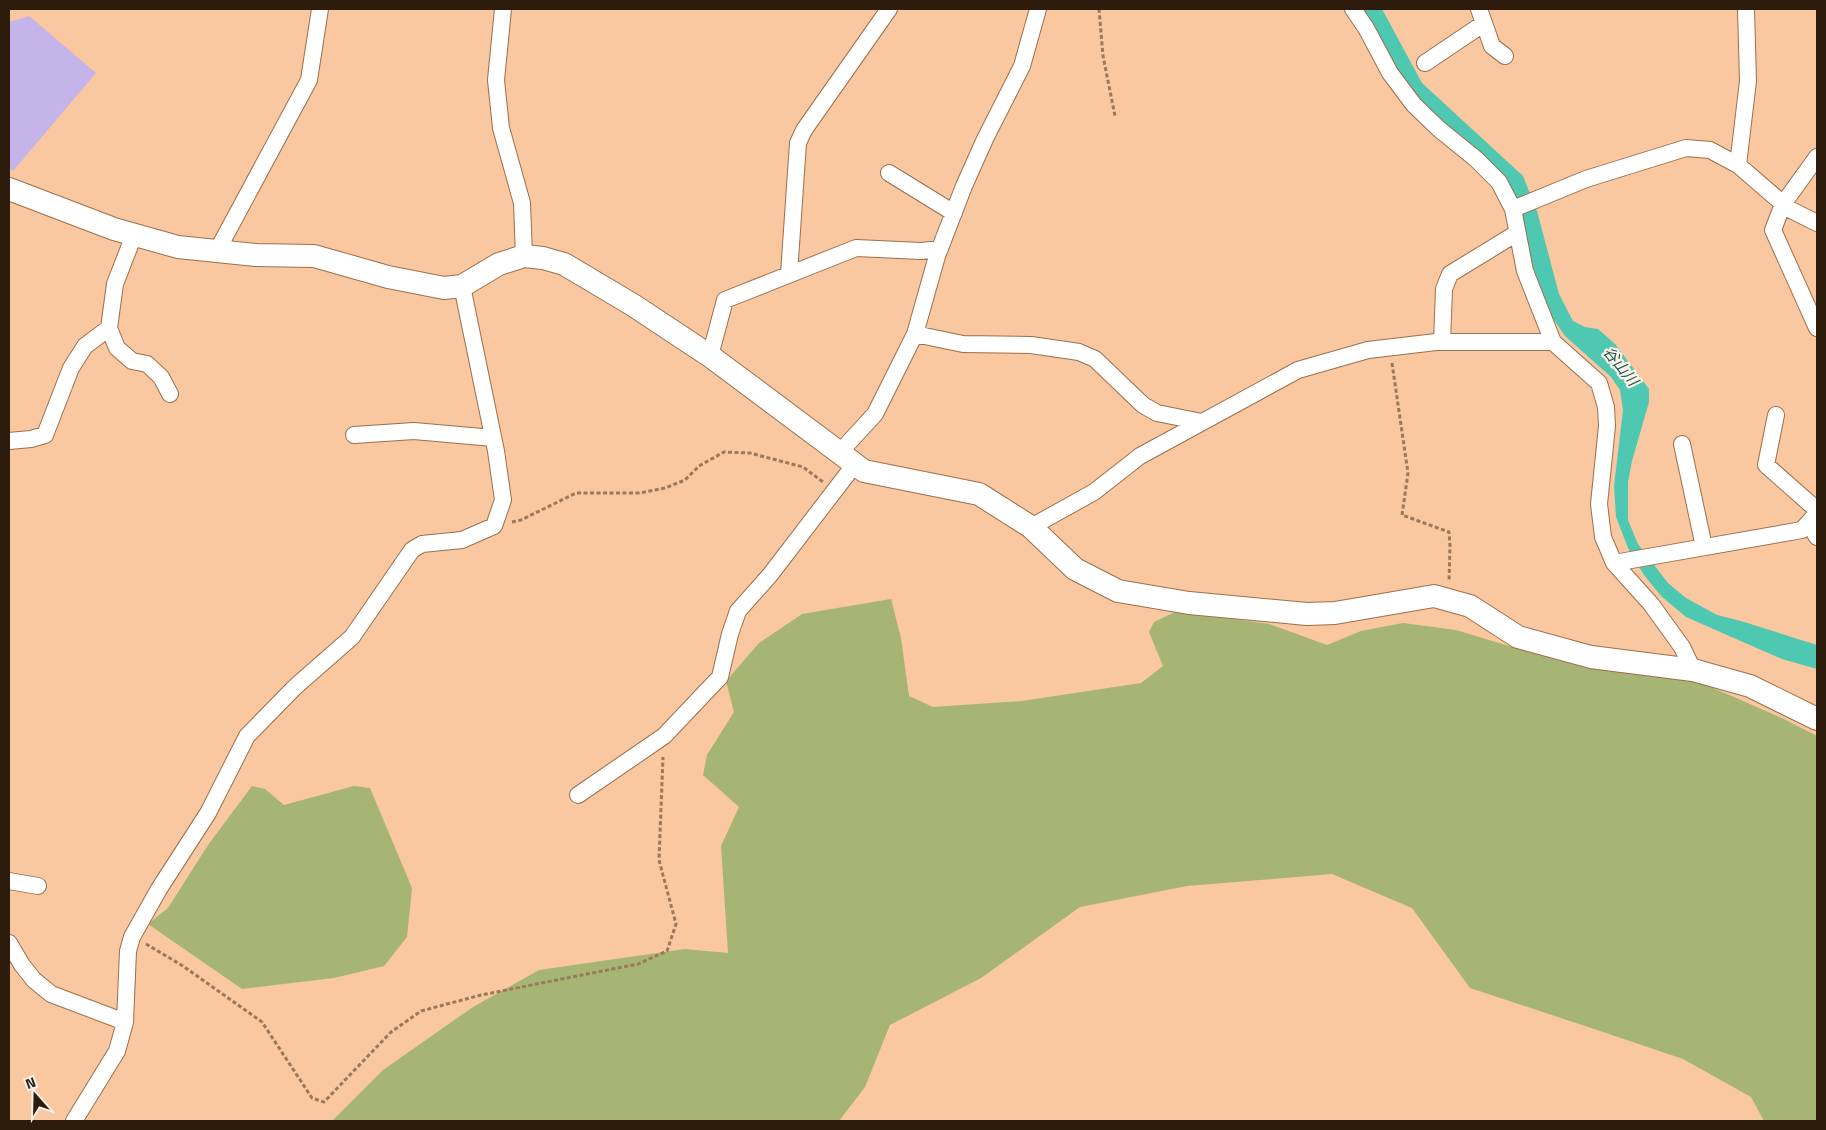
<svg xmlns="http://www.w3.org/2000/svg" width="1826" height="1130" font-family="'Titillium Web','Noto Sans JP',sans-serif">
<style>
.green{fill:#a6b573}
.water{fill:#4fc8b1}
.building{fill:#c5b4ea}
.lines{fill:none;stroke-linecap:round;stroke-linejoin:round}
.street-casing{stroke:#9d6f4b;stroke-width:18}
.secondary-casing{stroke:#9d6f4b;stroke-width:24}
.path{stroke:#9b785c;stroke-width:3;stroke-dasharray:4 2.5;stroke-linecap:butt}
.street{stroke:#fff;stroke-width:16}
.secondary{stroke:#fff;stroke-width:22}
.labels{text-anchor:middle;dominant-baseline:central;stroke-width:4.5;stroke-linejoin:round;paint-order:stroke}
.water-label{font-size:15px;font-style:italic;fill:#165a4e;stroke:#fbf1e9}
</style>
<rect width="100%" height="100%" fill="#f9c7a0"/>
<!-- green -->
<path class="green" d="M 891,599 L 901,638 L 909,696 L 933,707 L 1022,701 L 1141,683 L 1163,666 L 1149,632 L 1154,622 L 1177,611 L 1269,624 L 1327,645 L 1361,631 L 1403,623 L 1456,630 L 1512,647 L 1607,669 L 1695,680 L 1784,719 L 1817,736 L 1817,1121 L 1764,1121 L 1751,1097 L 1683,1059 L 1594,1029 L 1470,988 L 1412,908 L 1332,874 L 1187,886 L 1080,907 L 981,978 L 890,1025 L 865,1087 L 839,1121 L 332,1121 L 383,1070 L 473,1007 L 539,970 L 685,949 L 728,953 L 721,846 L 739,807 L 703,775 L 707,755 L 734,712 L 726,681 L 759,643 L 802,614 Z
M 252,786 L 265,789 L 284,805 L 354,786 L 370,788 L 412,888 L 407,937 L 384,966 L 334,978 L 242,989 L 148,924 L 168,908 L 208,845 Z"/>
<!-- water -->
<path class="water" d="M 1361,9 L 1382,9 L 1422,83 L 1523,176 L 1537,211 L 1559,294 L 1573,321 L 1585,327 L 1598,329 L 1615,344 L 1649,389 L 1649,402 L 1632,461 L 1628,482 L 1628,520 L 1638,544 L 1668,583 L 1686,598 L 1717,615 L 1741,621 L 1817,645 L 1817,669 L 1782,659 L 1686,617 L 1661,596 L 1644,575 L 1628,548 L 1616,517 L 1614,486 L 1623,410 L 1620,390 L 1611,377 L 1565,336 L 1550,314 L 1532,264 L 1522,221 L 1404,80 Z"/>
<!-- building -->
<path class="building" d="M 29,16 L 96,73 L 13,171 L 9,168 L 9,22 Z"/>
<g class="lines">
<defs>
<path id="street" d="M 503,9 L 496,80 L 501,128 L 522,203 L 524,256
M 1353,9 L 1366,28 L 1390,73 L 1414,105 L 1439,129 L 1476,159 L 1499,182 L 1513,209 L 1525,271 L 1553,342 L 1599,383 L 1606,407 L 1607,426 L 1599,504 L 1603,537 L 1614,563 L 1651,604 L 1682,647 L 1693,670
M 1479,9 L 1492,46 L 1505,56
M 1425,63 L 1483,24
M 1817,157 L 1783,204 L 1773,230 L 1817,328
M 1738,165 L 1748,81 L 1746,9
M 889,173 L 954,213
M 1513,209 L 1586,179 L 1686,148 L 1710,150 L 1738,165 L 1789,209 L 1817,223
M 217,251 L 309,80 L 320,9
M 789,274 L 798,143 L 804,130 L 889,9
M 109,328 L 117,348 L 132,361 L 147,364 L 161,377 L 170,394
M 915,334 L 963,344 L 1031,345 L 1079,352 L 1095,359 L 1143,405 L 1157,413 L 1202,422
M 1442,342 L 1444,289 L 1450,274 L 1517,233
M 710,356 L 725,300 L 856,248 L 921,251 L 940,249
M 1776,415 L 1766,465 L 1817,510
M 354,435 L 414,431 L 493,438
M 9,441 L 31,439 L 45,435 L 71,368 L 85,346 L 109,328 L 115,284 L 134,235
M 1682,444 L 1704,547
M 840,452 L 875,414 L 915,334 L 937,256 L 964,186 L 985,139 L 1022,66 L 1038,9
M 1809,523 L 1817,537
M 1031,527 L 1094,492 L 1140,456 L 1298,370 L 1368,350 L 1436,342 L 1553,342
M 1614,563 L 1802,530 L 1817,513
M 578,795 L 664,736 L 720,677 L 730,634 L 738,611 L 770,575 L 855,464
M 9,881 L 38,886
M 9,943 L 22,965 L 34,980 L 51,994 L 125,1022
M 74,1121 L 117,1051 L 125,1022 L 128,951 L 132,937 L 159,889 L 208,813 L 247,736 L 295,687 L 352,637 L 412,550 L 422,544 L 462,540 L 494,526 L 503,500 L 496,451 L 462,286"/>
<path id="secondary" d="M 9,189 L 114,229 L 178,247 L 256,255 L 314,256 L 388,277 L 444,288 L 462,286 L 499,264 L 524,256 L 543,258 L 564,264 L 633,305 L 710,356 L 864,471 L 979,494 L 1031,527 L 1075,569 L 1118,591 L 1189,603 L 1307,614 L 1335,613 L 1434,596 L 1470,606 L 1518,637 L 1591,657 L 1693,670 L 1750,686 L 1817,719"/>
</defs>
<!-- street casing -->
<use href="#street" class="street-casing"/>
<!-- secondary casing -->
<use href="#secondary" class="secondary-casing"/>
<!-- path -->
<path class="path" d="M 1099,9 L 1103,56 L 1115,116
M 1392,363 L 1408,473 L 1402,515 L 1449,532 L 1450,545 L 1449,582
M 512,522 L 521,520 L 576,493 L 640,493 L 665,488 L 685,480 L 699,466 L 724,452 L 750,453 L 803,467 L 823,482
M 146,944 L 183,966 L 262,1022 L 312,1098 L 324,1102 L 391,1032 L 421,1011 L 481,995 L 638,964 L 667,951 L 676,924 L 659,860 L 663,757"/>
<!-- street -->
<use href="#street" class="street"/>
<!-- secondary -->
<use href="#secondary" class="secondary"/>
</g>
<g class="labels">
<!-- water labels -->
<g class="water-label">
<text transform="translate(1621 366) rotate(51)">谷山川</text>
</g>
</g>
<!-- border -->
<rect width="1826" height="1130" fill="none" stroke="#2d1b0c" stroke-width="20"/>
<!-- north arrow -->
<g transform="translate(35 1095) rotate(340)" stroke="#fbf1e9" stroke-width="4" paint-order="stroke">
<path d="M0-4L9 19L0 12L-9 19Z" fill="#2d1b0c"/>
<text y="-8" font-size="14" font-weight="bold" text-anchor="middle" fill="#2d1b0c">N</text>
</g>
</svg>
